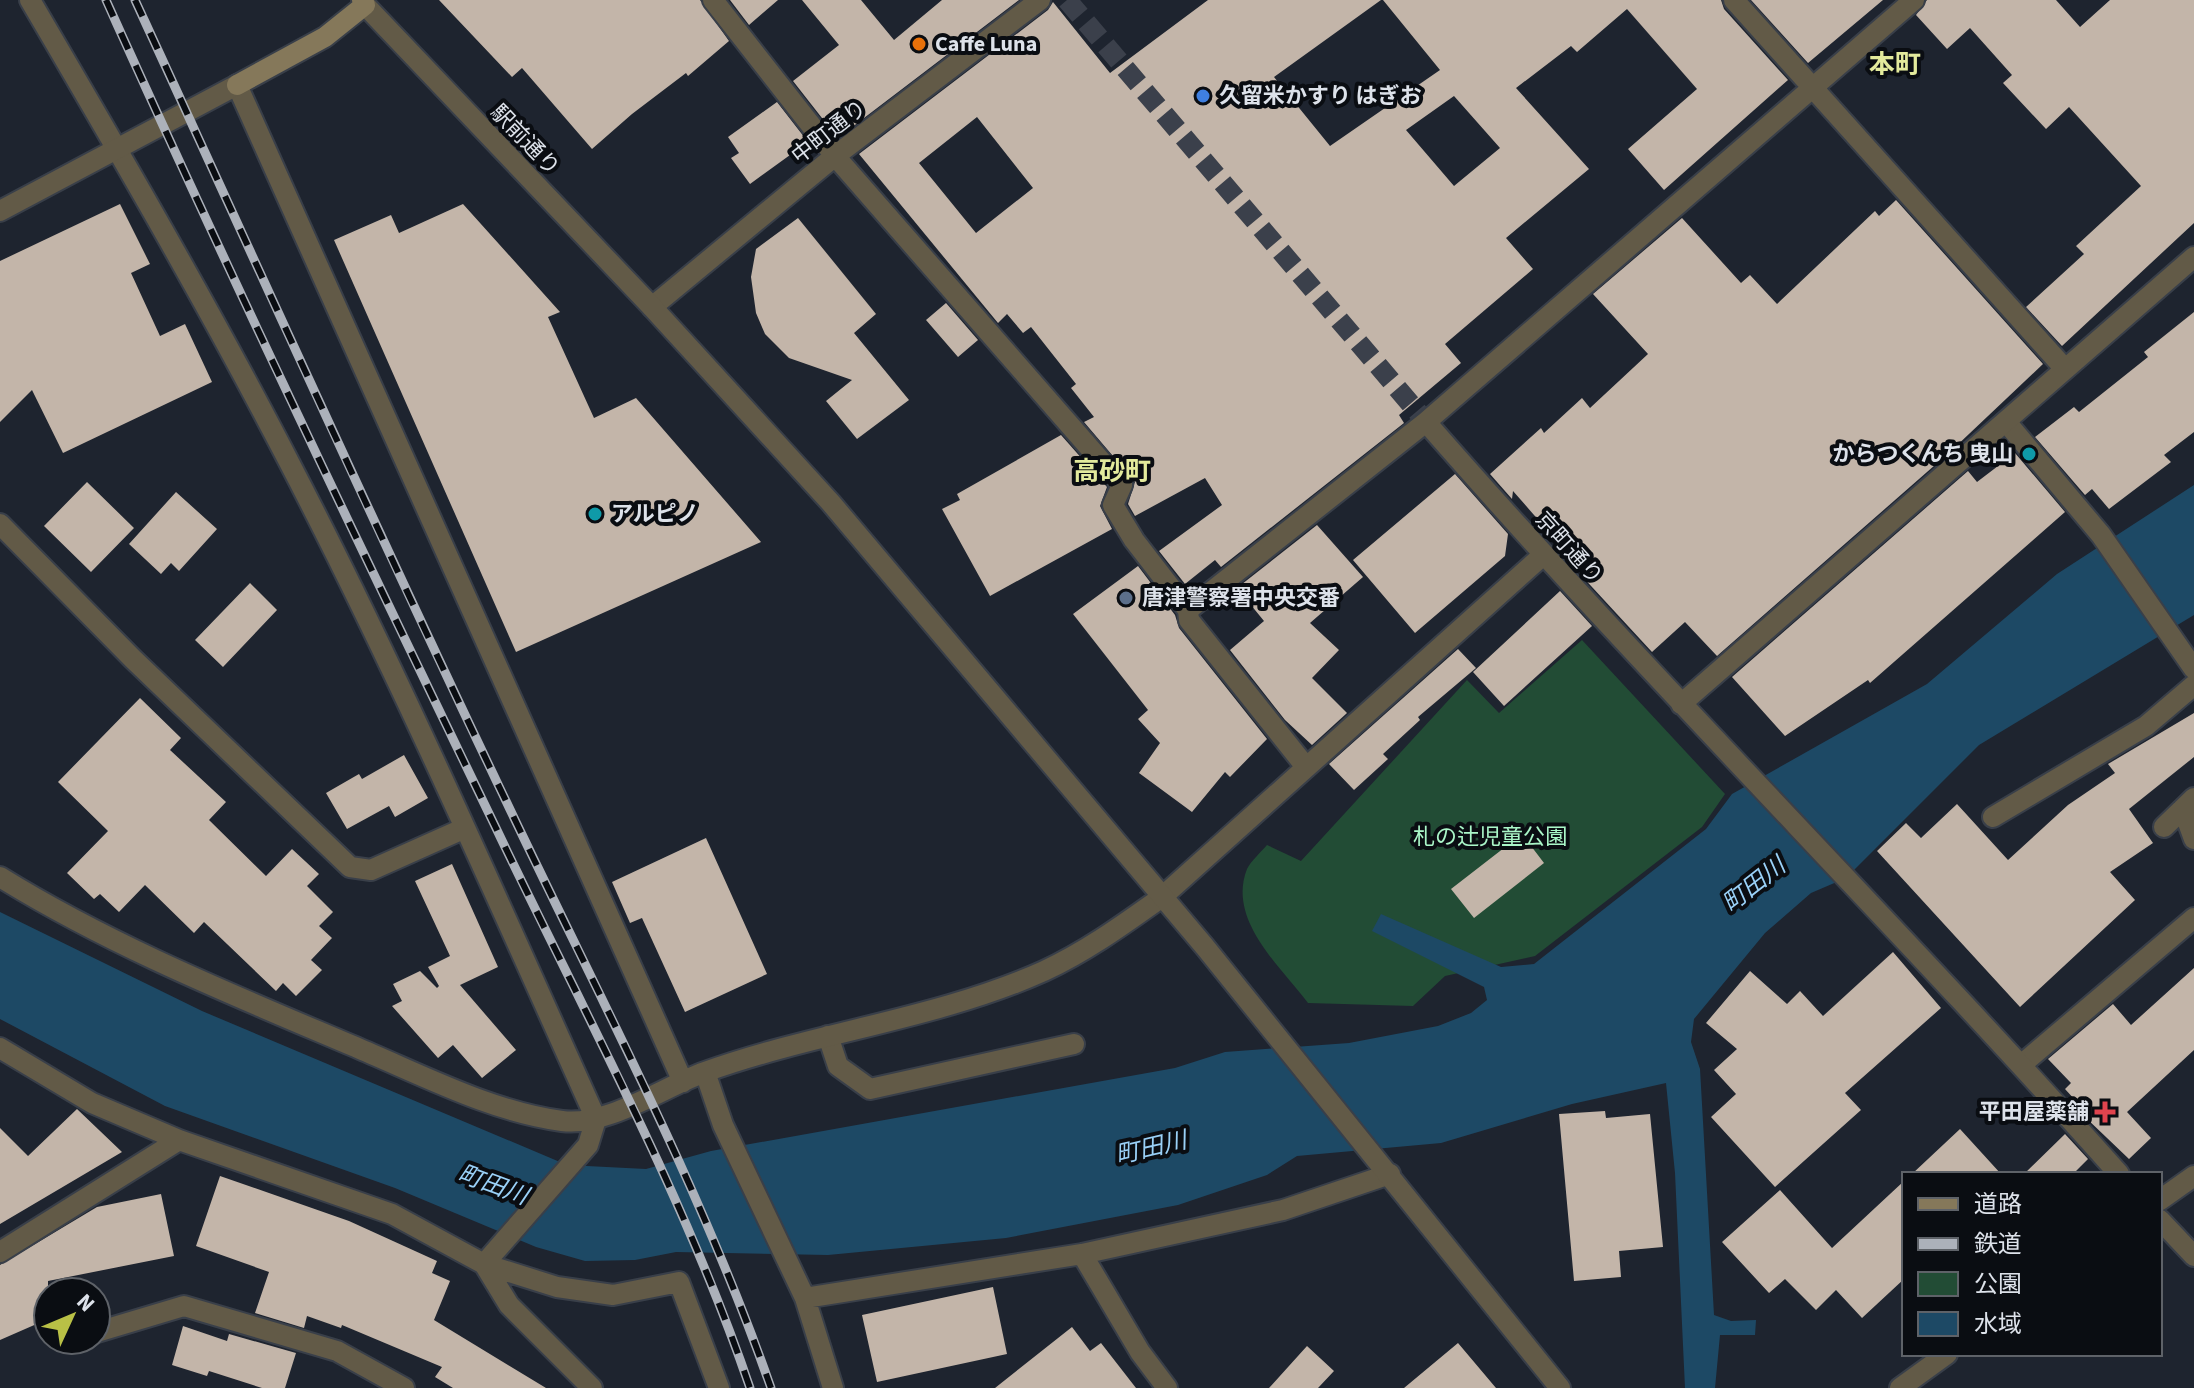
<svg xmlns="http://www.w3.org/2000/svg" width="2194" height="1388" font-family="'Source Sans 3','Noto Sans JP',sans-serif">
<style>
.green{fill:#224c35}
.water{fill:#1d4965}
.building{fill:#c3b5a9;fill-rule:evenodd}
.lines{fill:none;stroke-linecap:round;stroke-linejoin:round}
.pedestrian-tunnel{stroke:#3b404b;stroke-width:20;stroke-dasharray:20 10;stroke-linecap:butt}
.service-casing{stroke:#393f49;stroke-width:24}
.pedestrian-casing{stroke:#393f49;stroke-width:24}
.minor-casing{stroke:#393f49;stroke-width:24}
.tertiary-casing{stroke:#393f49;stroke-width:24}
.secondary-casing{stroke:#393f49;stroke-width:24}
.service{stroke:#625a47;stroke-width:20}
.pedestrian{stroke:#625a47;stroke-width:20}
.minor{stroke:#625a47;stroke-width:20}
.tertiary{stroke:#625a47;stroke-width:20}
.secondary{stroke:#85785a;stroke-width:20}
.rail-casing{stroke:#acb1ba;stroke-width:9}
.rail{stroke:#0a0d12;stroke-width:6;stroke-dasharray:18;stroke-linecap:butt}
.food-dot{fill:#e8710a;stroke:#0a0d12;stroke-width:3}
.shop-dot{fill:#3f7fe0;stroke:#0a0d12;stroke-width:3}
.culture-dot{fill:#0f9aa8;stroke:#0a0d12;stroke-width:3}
.service-dot{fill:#5c6f8a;stroke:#0a0d12;stroke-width:3}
.health-dot{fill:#e0444e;stroke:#0a0d12;stroke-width:3}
.labels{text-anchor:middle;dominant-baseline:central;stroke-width:8;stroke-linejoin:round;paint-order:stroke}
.poi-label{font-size:22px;font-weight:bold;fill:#dde2ea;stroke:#0a0d12;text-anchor:start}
.street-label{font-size:22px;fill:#dde2ea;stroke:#0a0d12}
.park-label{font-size:22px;fill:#aaf6c8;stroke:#0a0d12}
.water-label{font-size:24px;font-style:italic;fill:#9ad1f8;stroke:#0a0d12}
.quarter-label{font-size:26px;font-weight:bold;fill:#e3ea9c;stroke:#0a0d12}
</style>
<rect width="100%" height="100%" fill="#1e242f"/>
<!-- green -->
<path class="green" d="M 1582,640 L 1725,794 L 1702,827 L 1535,956 L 1445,976 L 1413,1006 L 1308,1003 C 1280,966 1227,920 1247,869 C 1251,861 1261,852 1267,845 L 1301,861 L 1467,680 L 1499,713 Z"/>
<!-- water -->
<path class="water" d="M 2194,485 L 2194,615 L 1979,745 L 1846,878 L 1811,893 L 1765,933 L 1694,1019 L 1691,1042 L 1700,1069 L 1714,1315 L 1731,1321 L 1756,1320 L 1755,1335 L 1720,1335 L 1715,1388 L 1685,1388 L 1675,1173 L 1666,1083 L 1572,1104 L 1441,1143 L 1297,1156 L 1267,1175 L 1178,1205 L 1006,1238 L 828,1255 L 676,1252 L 635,1260 L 585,1261 L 536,1247 L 395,1188 L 165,1106 L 0,1019 L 0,912 L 202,1011 L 567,1165 L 646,1169 L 711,1151 L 1175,1068 L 1225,1052 L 1349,1043 L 1438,1026 L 1471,1013 L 1487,1000 L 1484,987 L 1372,931 L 1381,914 L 1501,967 L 1534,964 L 1706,829 L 1732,794 L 1927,684 L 2057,574 Z"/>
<!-- building -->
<path class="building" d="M 439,0 L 700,0 L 729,41 L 688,76 L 686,73 L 632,114 L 592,149 L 522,68 L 512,77 Z
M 730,0 L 778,0 L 749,25 Z
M 802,0 L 861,0 L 894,40 L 942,0 L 1019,0 L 843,134 L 834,123 L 829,127 L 793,81 L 839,45 Z
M 1208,0 L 1381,0 L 1274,77 L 1330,146 L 1440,70 L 1383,0 L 1721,0 L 1724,9 L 1788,80 L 1664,190 L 1628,149 L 1697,89 L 1627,9 L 1577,52 L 1571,46 L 1516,88 L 1589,169 L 1506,238 L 1533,269 L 1445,344 L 1461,363 L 1399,415 L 1404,423 L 1221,567 L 1215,560 L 1185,584 L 1159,551 L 1222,505 L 1205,478 L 1135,516 L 1128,504 L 1135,482 L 1084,422 L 1094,417 L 1071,388 L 1076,384 L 1031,327 L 1023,333 L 1007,314 L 998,323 L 859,154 L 1048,10 L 1053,2 L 1110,73 ZM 1454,96 L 1500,148 L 1454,186 L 1406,130 ZM 977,117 L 1033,188 L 976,233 L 919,163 Z
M 1751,0 L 1883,0 L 1808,63 Z
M 1927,0 L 2056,0 L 2080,27 L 2110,0 L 2194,0 L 2194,223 L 2062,346 L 2026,307 L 2084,254 L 2076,246 L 2141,186 L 2069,107 L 2046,129 L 2003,83 L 2012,75 L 1970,28 L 1947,49 L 1916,15 Z
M 777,102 L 808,142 L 750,184 L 731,158 L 739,153 L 728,137 Z
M 1896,200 L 2043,364 L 1951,451 L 1717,656 L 1685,622 L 1652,652 L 1580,574 L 1583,571 L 1513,491 L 1512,499 L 1490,474 L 1541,428 L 1544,433 L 1582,398 L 1590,408 L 1648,354 L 1593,294 L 1682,218 L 1741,283 L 1750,275 L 1777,304 L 1875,211 L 1879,216 Z
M 120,204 L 150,264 L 131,273 L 160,336 L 185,324 L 212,382 L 63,453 L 32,390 L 0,422 L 0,261 Z
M 463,204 L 560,312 L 548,317 L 594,418 L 636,398 L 761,542 L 516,652 L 334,240 L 391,215 L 399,233 Z
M 798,218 L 876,314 L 854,333 L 909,400 L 857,439 L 826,401 L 852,380 L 789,358 L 765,334 L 756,313 L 751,277 L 756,249 Z
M 946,303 L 978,340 L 958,357 L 926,320 Z
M 2194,312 L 2194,432 L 2164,455 L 2171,462 L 2109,509 L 2092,489 L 2085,495 L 2035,437 L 2074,407 L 2079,412 L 2148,357 L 2144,352 Z
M 1061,435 L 1107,487 L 1100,506 L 1112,529 L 990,596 L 942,509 L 960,500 L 957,494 Z
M 2015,453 L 2065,512 L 1870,683 L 1868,680 L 1785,736 L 1732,677 L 1968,471 L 1977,482 Z
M 1455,474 L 1508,534 L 1505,556 L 1415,633 L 1353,560 Z
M 87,482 L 134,528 L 91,572 L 44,526 Z
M 176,492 L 217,529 L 179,571 L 171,563 L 161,574 L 129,544 Z
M 1317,525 L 1363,577 L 1310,623 L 1339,650 L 1312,678 L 1347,713 L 1312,745 L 1285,720 L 1230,650 L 1264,621 L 1237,588 Z
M 1138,566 L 1175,615 L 1179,628 L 1267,739 L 1230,777 L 1225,772 L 1192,812 L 1139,773 L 1160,743 L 1138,719 L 1148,710 L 1073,614 Z
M 250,583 L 277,610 L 223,667 L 195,640 Z
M 1560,591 L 1592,626 L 1504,706 L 1473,672 Z
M 1458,649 L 1476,668 L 1418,717 L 1420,720 L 1383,754 L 1388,759 L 1354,790 L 1329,764 Z
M 140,698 L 181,738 L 170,750 L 226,802 L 209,820 L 266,876 L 292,849 L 319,874 L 307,886 L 333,912 L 319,926 L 332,938 L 311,960 L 322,970 L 296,996 L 283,983 L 276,991 L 204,922 L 194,933 L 145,885 L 119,912 L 100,894 L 94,899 L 67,873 L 108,831 L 58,782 Z
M 2194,713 L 2194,757 L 2129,809 L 2153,843 L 2110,872 L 2135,900 L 2020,1007 L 1877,851 L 1906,823 L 1921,838 L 1957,804 L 2008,860 L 2068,805 L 2115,773 L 2108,764 Z
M 404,755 L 428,798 L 395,817 L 389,806 L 347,829 L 326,793 L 359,774 L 362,779 Z
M 1522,834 L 1544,863 L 1474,918 L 1451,889 Z
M 706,838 L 767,974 L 685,1012 L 642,918 L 630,923 L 612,882 Z
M 452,864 L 498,967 L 460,985 L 516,1050 L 482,1078 L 453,1045 L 438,1058 L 392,1006 L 402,1001 L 393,984 L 420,971 L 437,988 L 439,986 L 428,967 L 450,956 L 415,881 Z
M 1893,952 L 1941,1008 L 1845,1093 L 1861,1110 L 1775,1187 L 1711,1117 L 1736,1094 L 1714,1070 L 1737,1049 L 1706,1023 L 1750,971 L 1787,1004 L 1800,991 L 1823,1016 Z
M 2194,968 L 2194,1050 L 2127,1112 L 2151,1138 L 2129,1159 L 2084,1116 L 2087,1113 L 2065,1089 L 2071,1083 L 2048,1059 L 2113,1004 L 2131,1025 Z
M 77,1109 L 122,1152 L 0,1224 L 0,1128 L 28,1156 Z
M 1605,1111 L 1606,1118 L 1650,1114 L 1663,1247 L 1619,1251 L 1621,1277 L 1574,1281 L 1559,1114 Z
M 1960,1129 L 2001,1174 L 1912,1174 Z
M 2065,1134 L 2088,1159 L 2073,1174 L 2024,1174 Z
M 220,1176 L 349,1221 L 437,1261 L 432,1273 L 450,1281 L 434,1320 L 546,1388 L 453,1388 L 435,1377 L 442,1367 L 342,1325 L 341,1328 L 307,1316 L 304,1328 L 255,1313 L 269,1272 L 196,1246 Z
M 1904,1181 L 1904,1279 L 1862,1318 L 1836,1290 L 1816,1310 L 1785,1279 L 1769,1293 L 1722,1242 L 1780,1190 L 1832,1248 Z
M 161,1194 L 174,1256 L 48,1281 L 48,1319 L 0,1340 L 0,1265 L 97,1207 Z
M 993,1287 L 1007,1354 L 877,1382 L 862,1315 Z
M 183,1326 L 227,1341 L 229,1334 L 296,1353 L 285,1388 L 262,1388 L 209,1371 L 207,1376 L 172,1365 Z
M 1072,1327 L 1090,1351 L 1101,1343 L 1136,1388 L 995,1388 Z
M 1458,1343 L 1496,1388 L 1404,1388 Z
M 1307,1346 L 1334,1371 L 1318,1388 L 1269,1388 Z"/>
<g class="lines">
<!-- pedestrian-tunnel -->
<path class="pedestrian-tunnel" d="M 1067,0 L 1426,422"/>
<defs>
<path id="service" d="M 2183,809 L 2194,839
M 2164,827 L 2194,798
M 2021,1065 L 2194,918"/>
<path id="pedestrian" d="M 2007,423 L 2101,535 L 2194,669
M 1993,817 L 2146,726 L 2194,685
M 828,1036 L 838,1066 L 870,1089 L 1074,1044"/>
<path id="minor" d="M 30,0 C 119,152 208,305 289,462 C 400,676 497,899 596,1119 L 588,1145 L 484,1264
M 713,0 L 835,156 L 1122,485 L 1113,505 L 1134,540 L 1188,610
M 1734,0 L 2065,369
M 237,85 L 683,1082
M 652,307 L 835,156 L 1040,0
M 1426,422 C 1650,679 1892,919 2119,1174
M 0,524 L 133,659 L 350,867 L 371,870 L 465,828
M 1681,704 L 2194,257
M 1306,767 L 1189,620 L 1188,610 L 1426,422 L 1914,0
M 0,877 C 113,947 238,997 360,1049 C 424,1076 493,1112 562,1121 C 607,1127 663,1087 705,1072 C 816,1032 937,1019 1044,971 C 1087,951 1124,924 1162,897 L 1542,556
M 0,1048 L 92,1103 L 179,1140 L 392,1214 L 484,1264 L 557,1287 L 613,1295 L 679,1282 L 719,1388
M 705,1072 L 723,1125 L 805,1298 L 833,1388
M 2160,1220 L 2194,1256
M 0,1252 L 179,1140
M 1082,1254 L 1140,1352 L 1167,1388
M 484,1264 L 509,1305 L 592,1388
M 805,1298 L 1082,1254 L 1283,1210 L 1390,1174
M 97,1332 L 184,1306 L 337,1351 L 404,1388"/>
<path id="tertiary" d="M 365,5 L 652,307 L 831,503 L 1205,947 L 1560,1388
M 0,211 L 237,85
M 2160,1200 L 2194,1176
M 1900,1388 L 1947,1354"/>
<path id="secondary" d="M 237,85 L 325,37 L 365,5 L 362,0"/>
</defs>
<!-- service casing -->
<use href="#service" class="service-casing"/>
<!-- pedestrian casing -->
<use href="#pedestrian" class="pedestrian-casing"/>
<!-- minor casing -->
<use href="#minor" class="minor-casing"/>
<!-- tertiary casing -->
<use href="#tertiary" class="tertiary-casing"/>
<!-- secondary casing -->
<use href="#secondary" class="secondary-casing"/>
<!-- service -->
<use href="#service" class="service"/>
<!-- pedestrian -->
<use href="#pedestrian" class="pedestrian"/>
<!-- minor -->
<use href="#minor" class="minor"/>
<!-- tertiary -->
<use href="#tertiary" class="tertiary"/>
<!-- secondary -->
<use href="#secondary" class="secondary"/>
<defs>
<path id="rail" d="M 106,0 C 231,278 363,553 496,828 C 584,1013 684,1194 750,1388
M 135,0 C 258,267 379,536 506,801 C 598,995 700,1185 771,1388"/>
</defs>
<!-- rail casing -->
<use href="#rail" class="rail-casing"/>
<!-- rail -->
<use href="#rail" class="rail"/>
</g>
<!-- markers -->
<circle class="food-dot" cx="919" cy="44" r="8"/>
<circle class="shop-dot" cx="1203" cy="96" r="8"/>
<g class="culture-dot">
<circle cx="2029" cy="454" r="8"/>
<circle cx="595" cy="514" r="8"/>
</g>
<circle class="service-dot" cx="1126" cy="598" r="8"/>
<path class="health-dot" d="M2101 1100h8v8h8v8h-8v8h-8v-8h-8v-8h8z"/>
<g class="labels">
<!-- poi labels -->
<g class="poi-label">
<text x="935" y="44">Caffe Luna</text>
<text x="1219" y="96">久留米かすり はぎお</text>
<text x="2013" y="454" text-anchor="end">からつくんち 曳山</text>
<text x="611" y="514">アルピノ</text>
<text x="1142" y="598">唐津警察署中央交番</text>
<text x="2089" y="1112" text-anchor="end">平田屋薬舗</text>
</g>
<!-- street labels -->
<g class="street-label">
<text transform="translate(829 132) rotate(-38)">中町通り</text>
<text transform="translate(525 140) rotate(46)">駅前通り</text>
<text transform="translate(1569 548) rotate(48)">京町通り</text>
</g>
<!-- park labels -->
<g class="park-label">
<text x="1490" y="837">札の辻児童公園</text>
</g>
<!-- water labels -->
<g class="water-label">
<text transform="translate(1754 885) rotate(-38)">町田川</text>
<text transform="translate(1151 1148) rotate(-13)">町田川</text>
<text transform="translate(493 1185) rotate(20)">町田川</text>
</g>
<!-- quarter labels -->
<g class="quarter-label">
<text x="1895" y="64">本町</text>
<text x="1112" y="471">高砂町</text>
</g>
</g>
<!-- legend -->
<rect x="1902" y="1172" width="260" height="184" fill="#0a0d12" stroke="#5e6268" stroke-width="2"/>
<rect x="1918" y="1198" width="40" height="12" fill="#85785a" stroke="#5e6268" stroke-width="2"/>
<text x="1974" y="1212" font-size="24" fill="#dde2ea">道路</text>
<rect x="1918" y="1238" width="40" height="12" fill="#acb1ba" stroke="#5e6268" stroke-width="2"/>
<text x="1974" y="1252" font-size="24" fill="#dde2ea">鉄道</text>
<rect x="1918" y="1272" width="40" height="24" fill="#224c35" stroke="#5e6268" stroke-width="2"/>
<text x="1974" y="1292" font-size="24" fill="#dde2ea">公園</text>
<rect x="1918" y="1312" width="40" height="24" fill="#1d4965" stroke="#5e6268" stroke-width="2"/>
<text x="1974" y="1332" font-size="24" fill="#dde2ea">水域</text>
<!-- north arrow -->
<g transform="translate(72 1316) rotate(46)"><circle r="38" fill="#0a0d12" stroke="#5e6268" stroke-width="2"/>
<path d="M0-6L14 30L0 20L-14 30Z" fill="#b9c046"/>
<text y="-12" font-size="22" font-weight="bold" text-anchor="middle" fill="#dde2ea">N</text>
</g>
</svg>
